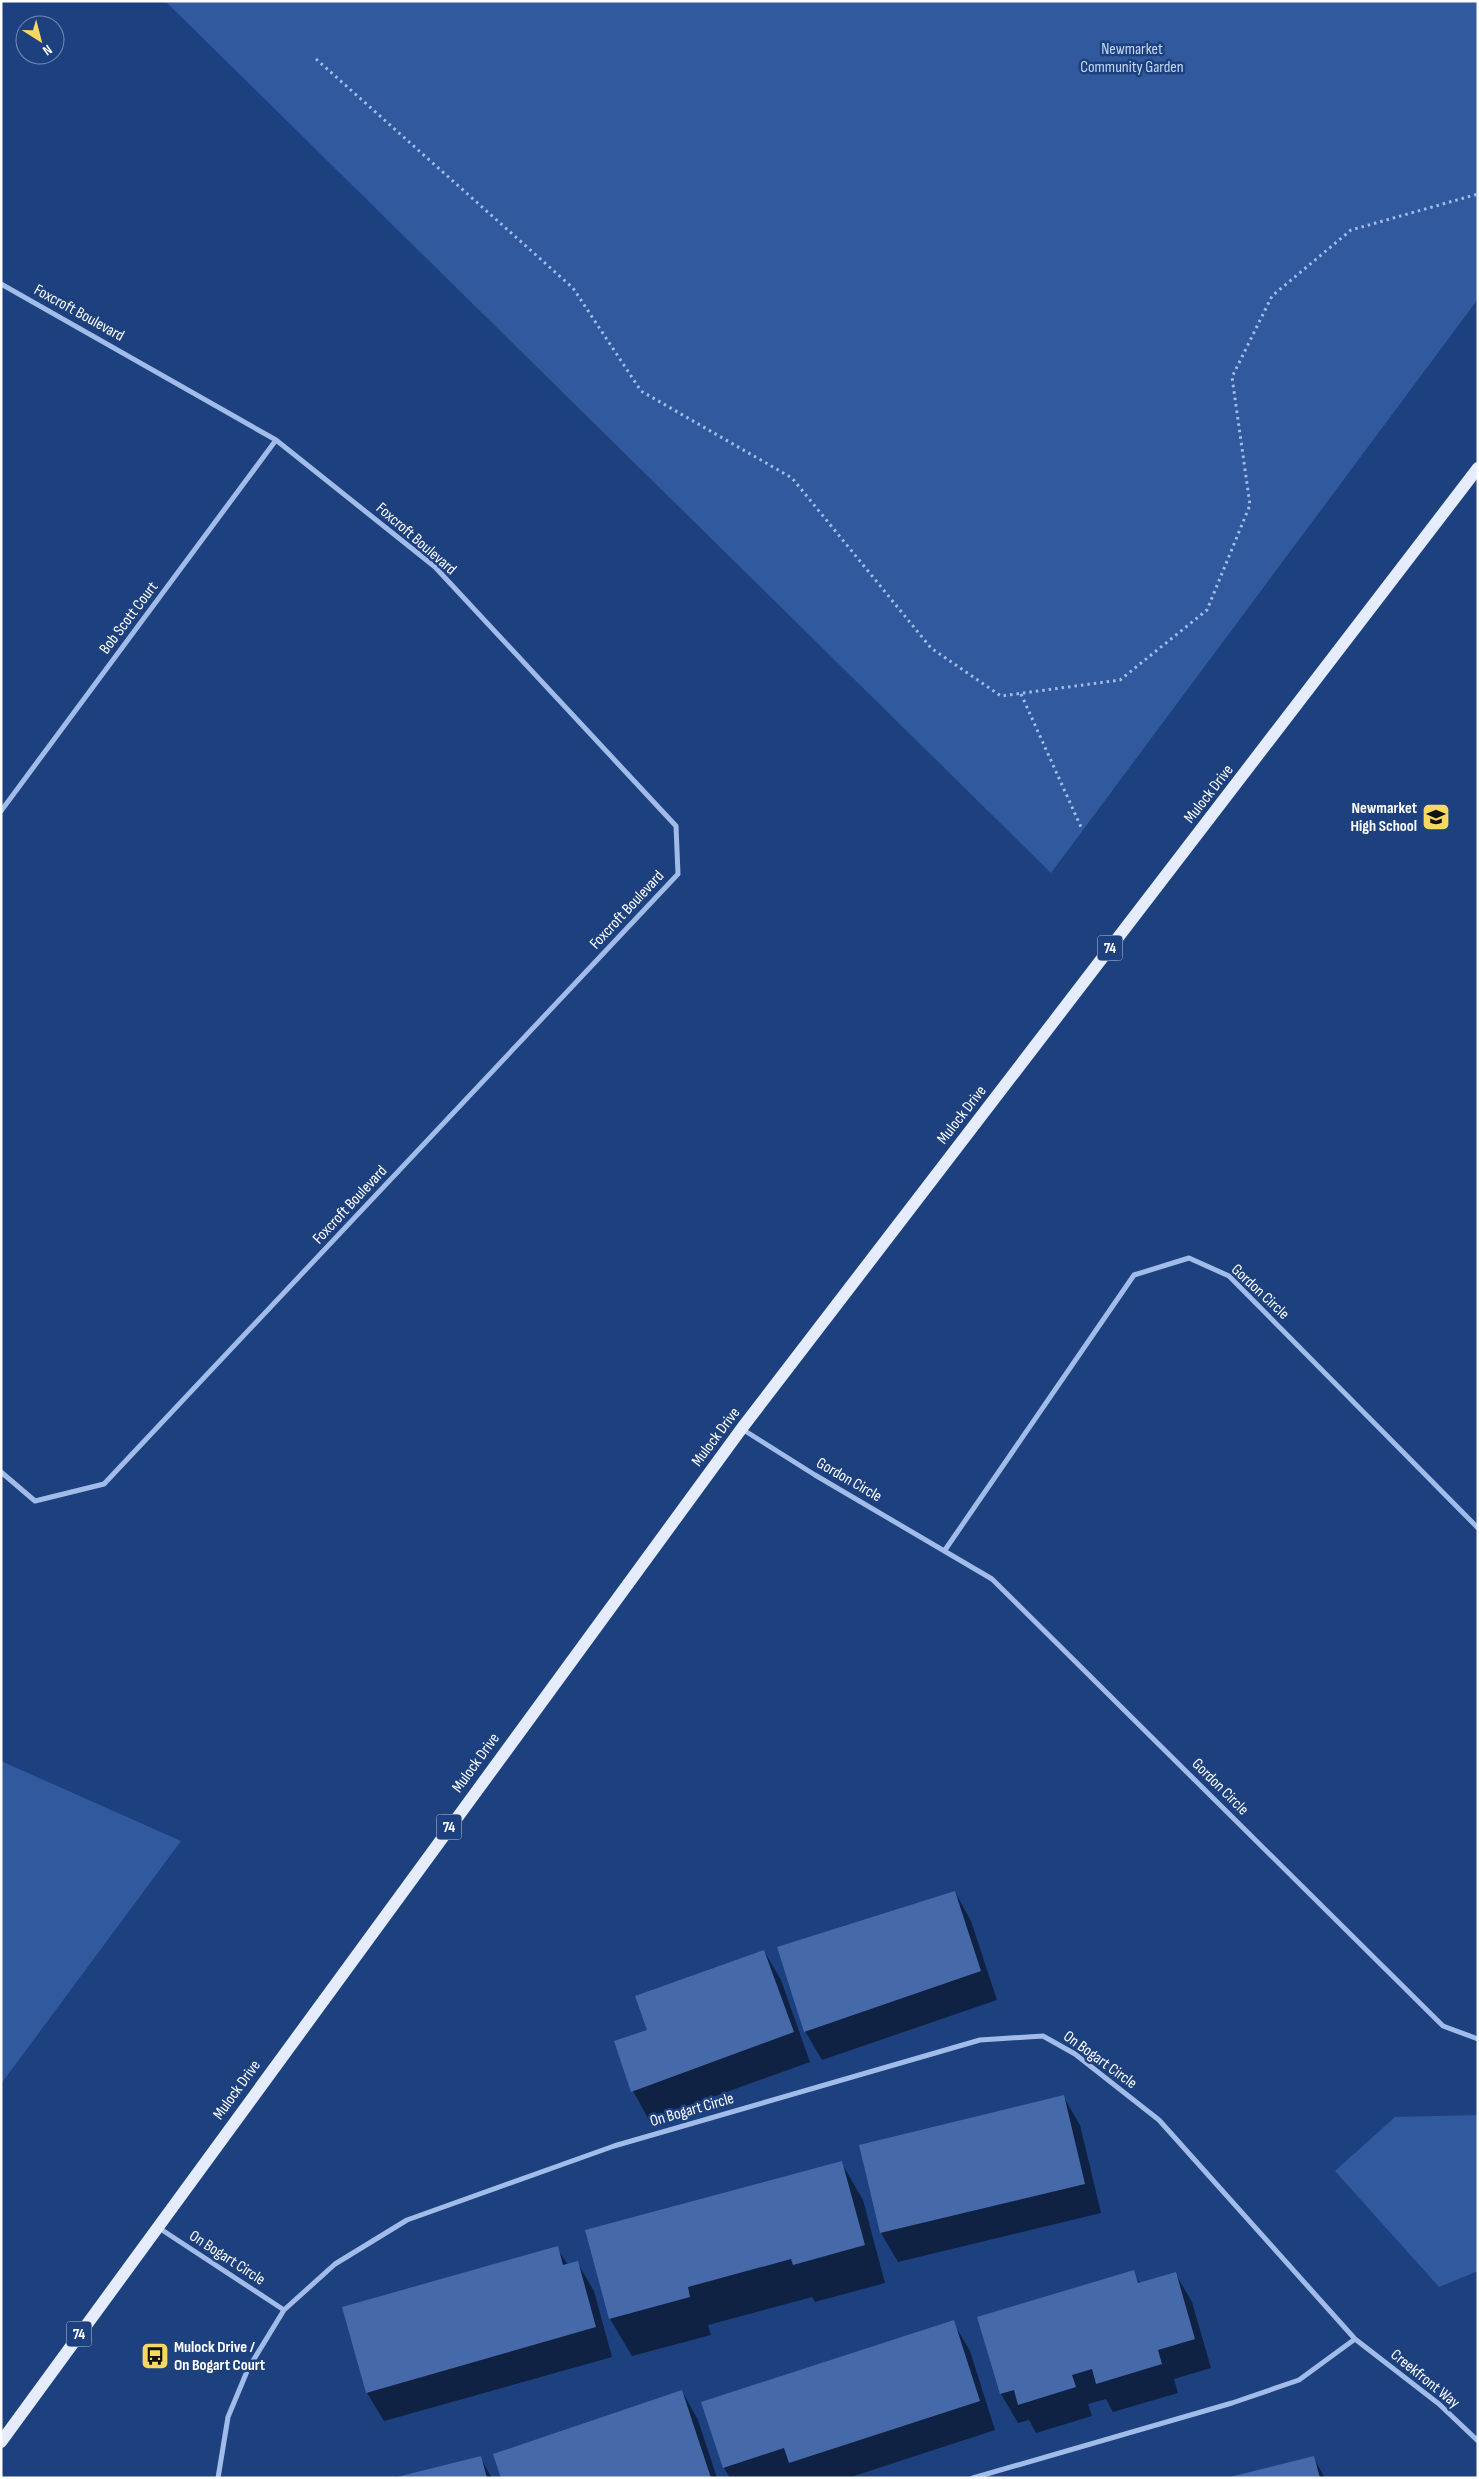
<svg xmlns="http://www.w3.org/2000/svg" width="1479" height="2479" font-family="'Sofia Sans Condensed',sans-serif">
<style>
.green{fill:#30599e}
.shadow{fill:#0007}
.building{fill:#466aa9}
.lines{fill:none;stroke-linecap:round;stroke-linejoin:round}
.path{stroke:#a1bce9;stroke-width:3;stroke-dasharray:2.5 4;stroke-linecap:butt}
.minor{stroke:#a1bce9;stroke-width:5}
.primary{stroke:#e4ecfe;stroke-width:12}
.labels{text-anchor:middle;dominant-baseline:central;stroke-width:5;stroke-linejoin:round;paint-order:stroke}
.shield{fill:#1d407f;stroke:#bbc6d9;stroke-width:1}
.shield-label{font-size:15px;font-weight:bold;fill:#fff}
.park-label{font-size:16px;fill:#c5d8f6;stroke:#1d407f}
.street-label{font-size:16px;fill:#fff;stroke:#1d407f}
.poi-label{font-size:16px;font-weight:bold;fill:#fff;stroke:#1d407f;text-anchor:end}
</style>
<rect width="100%" height="100%" fill="#1d407f"/>
<!-- green -->
<path class="green" d="M 165,1 L 1478,1 L 1478,299 L 1051,873 Z
M 1,1761 L 181,1841 L 1,2084 Z
M 1478,2115 L 1478,2271 L 1439,2287 L 1335,2171 L 1395,2117 Z"/>
<!-- shadow -->
<path class="shadow" d="M 955,1892 L 971,1921 L 997,2000 L 822,2060 L 805,2031 Z
M 764,1951 L 781,1980 L 810,2062 L 649,2120 L 633,2091 L 649,2031 Z
M 1063,2096 L 1080,2125 L 1101,2213 L 898,2262 L 881,2233 L 860,2146 Z
M 841,2162 L 863,2200 L 885,2283 L 815,2302 L 812,2297 L 708,2325 L 711,2335 L 632,2356 L 610,2319 L 587,2231 Z
M 557,2248 L 568,2265 L 577,2262 L 594,2291 L 612,2357 L 384,2421 L 367,2393 Z
M 1133,2272 L 1140,2284 L 1175,2273 L 1192,2302 L 1211,2368 L 1174,2379 L 1178,2393 L 1113,2412 L 1106,2399 L 1088,2404 L 1092,2416 L 1036,2433 L 1029,2420 L 1018,2423 L 1001,2394 L 979,2318 Z
M 953,2322 L 970,2351 L 995,2430 L 848,2478 L 730,2478 L 724,2468 L 703,2403 Z
M 682,2391 L 698,2420 L 717,2478 L 503,2478 Z
M 480,2457 L 492,2478 L 399,2478 Z
M 1313,2457 L 1325,2478 L 1232,2478 Z"/>
<!-- building -->
<path class="building" d="M 955,1891 L 981,1971 L 804,2032 L 777,1947 Z
M 764,1950 L 794,2032 L 631,2092 L 614,2041 L 647,2030 L 635,1996 Z
M 1064,2095 L 1085,2184 L 880,2233 L 859,2145 Z
M 842,2161 L 865,2245 L 793,2265 L 791,2259 L 688,2287 L 690,2297 L 609,2319 L 585,2230 Z
M 558,2246 L 563,2265 L 578,2261 L 596,2327 L 366,2393 L 342,2307 Z
M 1134,2270 L 1138,2283 L 1176,2272 L 1195,2339 L 1158,2350 L 1162,2364 L 1096,2384 L 1092,2369 L 1072,2375 L 1076,2387 L 1018,2405 L 1014,2390 L 1000,2394 L 977,2317 Z
M 954,2320 L 980,2401 L 789,2463 L 784,2448 L 723,2468 L 701,2402 Z
M 682,2390 L 711,2478 L 501,2478 L 493,2454 Z
M 481,2456 L 487,2478 L 397,2478 L 397,2477 Z
M 1314,2456 L 1320,2478 L 1230,2478 L 1230,2477 Z"/>
<g class="lines">
<!-- path -->
<path class="path" d="M 316,59 L 573,288 L 641,391 L 792,478 L 931,648 L 1001,696 L 1120,680 L 1207,610 L 1250,505 L 1232,377 L 1272,296 L 1351,230 L 1478,194
M 1021,694 L 1081,827"/>
<!-- minor -->
<path class="minor" d="M 1,284 L 276,440 L 435,567 L 676,826 L 678,874 L 104,1484 L 35,1501 L 1,1472
M 1,811 L 276,440
M 742,1429 L 815,1475 L 992,1579 L 1443,2026 L 1478,2039
M 945,1550 L 1134,1275 L 1189,1258 L 1229,1276 L 1478,1528
M 159,2228 L 284,2310
M 218,2478 L 228,2417 L 248,2369 L 284,2310 L 335,2264 L 407,2220 L 614,2146 L 980,2040 L 1043,2036 L 1075,2054 L 1159,2120 L 1355,2339 L 1439,2404 L 1478,2441
M 973,2478 L 1232,2403 L 1299,2380 L 1355,2339"/>
<!-- primary -->
<path class="primary" d="M 1,2442 L 742,1428 L 1478,468"/>
</g>
<!-- icons -->
<defs>
<symbol id="school-square" viewBox="-11 -11 22 22"><rect x="-9" y="-9" width="18" height="18" rx="4" fill="#f8d860" stroke="#1d407f"/><path d="M0-5L7-2L0 1L-7-2ZM-4 1L0 2.5L4 1V4Q0 6-4 4Z" fill="#111"/></symbol>
<symbol id="bus-square" viewBox="-11 -11 22 22"><rect x="-9" y="-9" width="18" height="18" rx="4" fill="#f8d860" stroke="#1d407f"/><path d="M-5-6H5V4H4V6H2V4H-2V6H-4V4H-5ZM-3.5-4V0h7V-4ZM-3.5 1.2v1.5H-2V1.2ZM2 1.2v1.5H3.5V1.2Z" fill="#111"/></symbol>
</defs>
<g fill-rule="evenodd">
<use href="#school-square" x="1420" y="801" width="32" height="32"/>
<use href="#bus-square" x="139" y="2340" width="32" height="32"/>
</g>
<g class="labels">
<!-- shield labels -->
<g class="shield">
<rect x="1097.5" y="935.5" width="25" height="25" rx="4"/>
<rect x="436.5" y="1814.5" width="25" height="25" rx="4"/>
<rect x="66.5" y="2321.5" width="25" height="25" rx="4"/>
</g>
<g class="shield-label">
<text x="1110" y="948">74</text>
<text x="449" y="1827">74</text>
<text x="79" y="2334">74</text>
</g>
<!-- park labels -->
<g class="park-label">
<text x="1132" y="49">Newmarket<tspan x="1132" dy="18">Community Garden</tspan></text>
</g>
<!-- street labels -->
<g class="street-label">
<text transform="translate(79 313) rotate(29)">Foxcroft Boulevard</text>
<text transform="translate(416 539) rotate(41)">Foxcroft Boulevard</text>
<text transform="translate(129 618) rotate(-53)">Bob Scott Court</text>
<text transform="translate(1209 794) rotate(-52)">Mulock Drive</text>
<text transform="translate(627 910) rotate(-47)">Foxcroft Boulevard</text>
<text transform="translate(962 1115) rotate(-52)">Mulock Drive</text>
<text transform="translate(350 1205) rotate(-47)">Foxcroft Boulevard</text>
<text transform="translate(1260 1292) rotate(43)">Gordon Circle</text>
<text transform="translate(716 1437) rotate(-53)">Mulock Drive</text>
<text transform="translate(849 1480) rotate(30)">Gordon Circle</text>
<text transform="translate(476 1763) rotate(-54)">Mulock Drive</text>
<text transform="translate(1220 1787) rotate(45)">Gordon Circle</text>
<text transform="translate(1100 2060) rotate(36)">On Bogart Circle</text>
<text transform="translate(237 2090) rotate(-54)">Mulock Drive</text>
<text transform="translate(692 2110) rotate(-16)">On Bogart Circle</text>
<text transform="translate(227 2258) rotate(33)">On Bogart Circle</text>
<text transform="translate(1425 2379) rotate(39)">Creekfront Way</text>
</g>
<!-- poi labels -->
<g class="poi-label">
<text x="1417" y="808">Newmarket<tspan x="1417" dy="18">High School</tspan></text>
<text x="174" y="2347" text-anchor="start">Mulock Drive /<tspan x="174" dy="18">On Bogart Court</tspan></text>
</g>
</g>
<!-- border -->
<rect width="1479" height="2479" fill="none" stroke="#ffffff" stroke-width="5"/>
<!-- north arrow -->
<g transform="translate(40 40) rotate(144)"><circle r="24" fill="#1d407f" stroke="#778cb2"/>
<path d="M0-4L9 19L0 12L-9 19Z" fill="#f8d860"/>
<text y="-8" font-size="14" font-weight="bold" text-anchor="middle" fill="#ffffff">N</text>
</g>
</svg>
